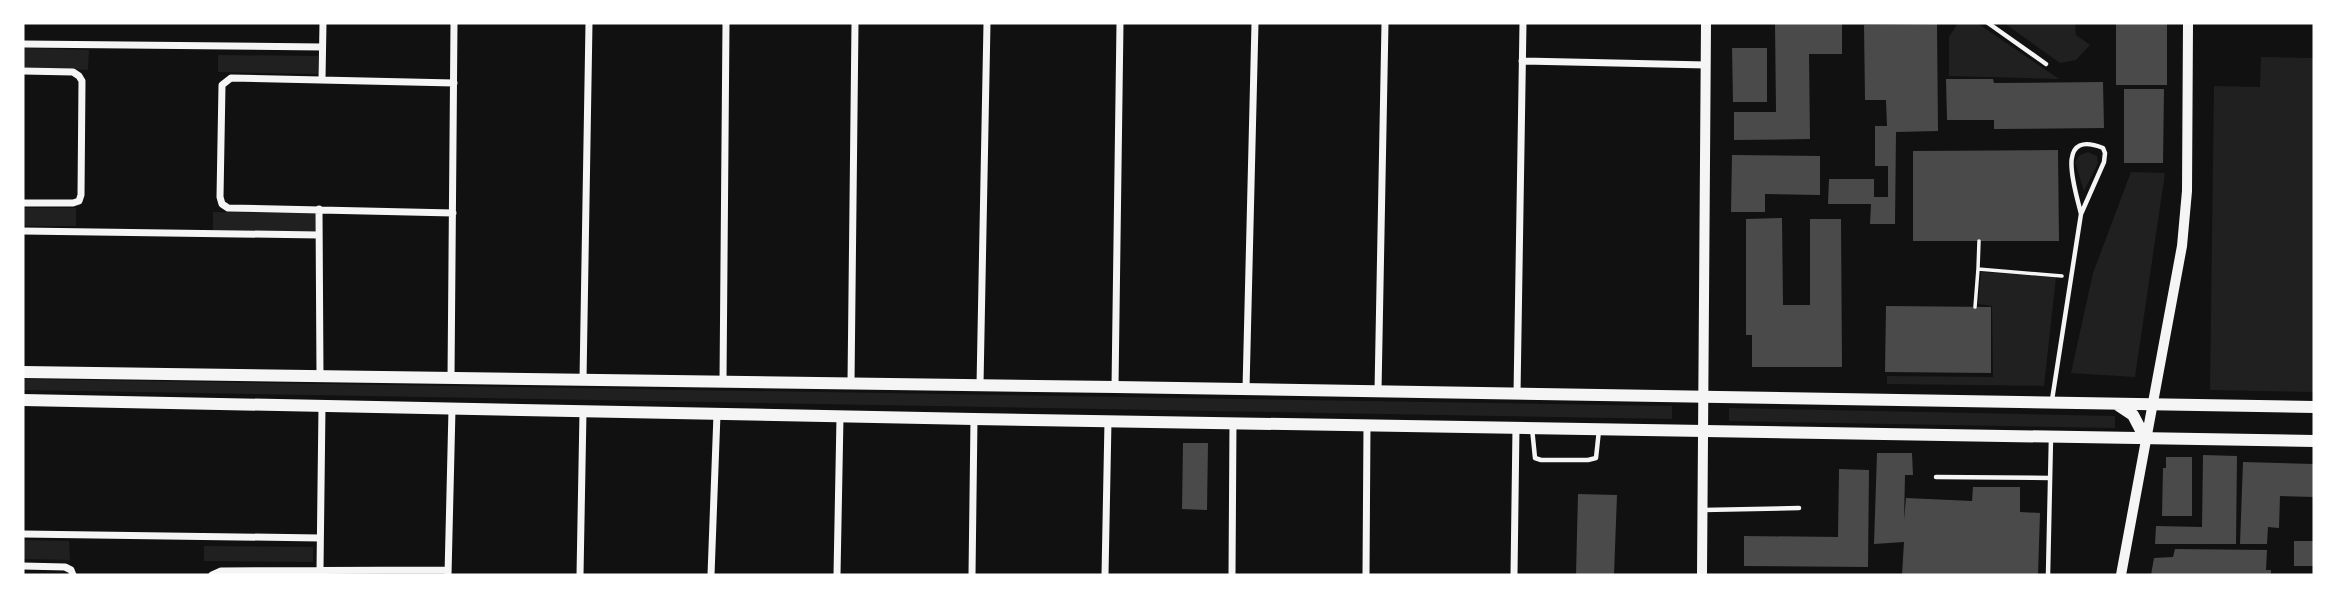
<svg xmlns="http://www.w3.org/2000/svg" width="2337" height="598" font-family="Literata,serif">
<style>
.green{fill:#202020}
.building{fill:#4a4a4a}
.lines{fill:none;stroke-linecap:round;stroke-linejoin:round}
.path{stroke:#f5f5f5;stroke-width:3.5}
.service{stroke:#f5f5f5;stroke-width:4.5}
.minor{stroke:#f5f5f5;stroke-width:7}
.secondary{stroke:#f5f5f5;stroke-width:10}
.primary{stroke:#f5f5f5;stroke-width:12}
</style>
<rect width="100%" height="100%" fill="#111"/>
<!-- green -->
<path class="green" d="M 1958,23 L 1977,23 L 2059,79 L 1949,76 L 1949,37 Z
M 2004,23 L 2075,23 L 2076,35 L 2090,45 L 2076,60 L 2060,63 Z
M 23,48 L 89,50 L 88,70 L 23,67 Z
M 218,55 L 318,56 L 318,74 L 218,72 Z
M 2261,57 L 2314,58 L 2314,392 L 2210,390 L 2214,86 L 2260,87 Z
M 2088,152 L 2097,156 L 2098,163 L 2084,191 L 2075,162 L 2080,155 Z
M 2131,172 L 2165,173 L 2135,377 L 2071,373 L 2093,273 Z
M 23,208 L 76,208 L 76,226 L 23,226 Z
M 213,212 L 316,213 L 316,232 L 213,231 Z
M 1981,272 L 2056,277 L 2044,386 L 1887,384 L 1887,376 L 1993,377 L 1992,306 L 1978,304 Z
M 23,379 L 1672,406 L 1672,419 L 23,390 Z
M 1729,408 L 2115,416 L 2115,428 L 1729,421 Z
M 23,540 L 69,541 L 70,560 L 23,559 Z
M 204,546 L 313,547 L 313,562 L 204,561 Z"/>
<!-- building -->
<path class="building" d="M 2116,23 L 2167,23 L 2167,85 L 2116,85 Z
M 1775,24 L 1842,24 L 1842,54 L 1809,54 L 1810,139 L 1734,140 L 1734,112 L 1776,112 Z
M 1937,24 L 1938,131 L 1896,132 L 1895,224 L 1870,224 L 1871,204 L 1828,204 L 1829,179 L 1874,179 L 1874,197 L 1888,197 L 1888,166 L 1875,166 L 1875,126 L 1887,126 L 1886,100 L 1865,100 L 1864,25 Z
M 1732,48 L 1767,48 L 1767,102 L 1733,102 Z
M 1946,79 L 1993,79 L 1994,83 L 2103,82 L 2104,128 L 1994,129 L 1994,120 L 1947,120 Z
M 2124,89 L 2164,89 L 2163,163 L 2124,163 Z
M 2058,150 L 2059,241 L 1913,241 L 1913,151 Z
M 1732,155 L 1820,156 L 1820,195 L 1765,194 L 1765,212 L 1731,212 Z
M 1782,218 L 1783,305 L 1810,305 L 1810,219 L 1841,219 L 1842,367 L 1752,367 L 1752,335 L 1746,335 L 1746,219 Z
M 1886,306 L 1991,307 L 1991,373 L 1885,372 Z
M 1183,443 L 1208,443 L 1207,510 L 1182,509 Z
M 1877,453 L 1912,453 L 1913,475 L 1905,475 L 1904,520 L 1906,498 L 1972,501 L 1973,487 L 2020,487 L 2020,512 L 2040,513 L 2038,575 L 1902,575 L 1904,542 L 1874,544 Z
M 2203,455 L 2237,456 L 2236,544 L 2155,544 L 2156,526 L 2202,527 Z
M 2166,457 L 2192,457 L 2192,516 L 2162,516 L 2163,468 L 2166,468 Z
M 2243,462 L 2314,464 L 2314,497 L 2280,496 L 2279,528 L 2268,527 L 2267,544 L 2240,544 Z
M 1839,469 L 1869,470 L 1868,567 L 1744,566 L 1744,536 L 1838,537 Z
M 1578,494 L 1617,495 L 1614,575 L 1576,575 Z
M 2294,541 L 2314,541 L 2314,566 L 2294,566 Z
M 2175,549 L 2267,550 L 2266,570 L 2271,570 L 2271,575 L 2151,575 L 2154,558 L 2173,557 Z"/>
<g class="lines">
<!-- path -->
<path class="path" d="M 1978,269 L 1979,241
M 1975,307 L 1978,269 L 2062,276"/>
<!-- service -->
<path class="service" d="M 1988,23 L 2046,64
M 2052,400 L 2081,214 L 2104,162 L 2105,153 L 2103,148 C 2053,128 2076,191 2081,214
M 1532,428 L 1535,458 L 1541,460 L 1588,460 L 1596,458 L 1599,430
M 1936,477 L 2050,478
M 1703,510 L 1799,508
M 2048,575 L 2051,437"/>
<!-- minor -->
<path class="minor" d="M 23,44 L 322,47
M 1522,61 L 1706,65
M 23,71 L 73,72 L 79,76 L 82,81 L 81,195 L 79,201 L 73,203 L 23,203
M 322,79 L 323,23
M 319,209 L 320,376
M 453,213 L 228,208 L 222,204 L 220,197 L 222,85 L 231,78 L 454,83
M 23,231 L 319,235
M 451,378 L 454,23
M 583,380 L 589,23
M 723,381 L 726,23
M 851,383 L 855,23
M 980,385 L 987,23
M 1115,387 L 1120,23
M 1246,389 L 1255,23
M 1378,391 L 1385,23
M 1517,394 L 1523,23
M 23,534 L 320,538
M 23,566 L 65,567 L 71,570 L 73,575
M 320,570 L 322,406
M 212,575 L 221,571 L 448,570
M 448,575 L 452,409
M 580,575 L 583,412
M 711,575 L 717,414
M 837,575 L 840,417
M 972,575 L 974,419
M 1105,575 L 1108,421
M 1232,575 L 1233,422
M 1366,575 L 1367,425
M 1514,575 L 1516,427"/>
<!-- secondary -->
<path class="secondary" d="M 1702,575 L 1706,23
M 2121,575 L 2182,246 L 2187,191 L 2188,23"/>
<!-- primary -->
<path class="primary" d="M 23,372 L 1115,387 L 2314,407
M 23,400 L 974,419 L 2314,441
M 2118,405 L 2133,415 L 2145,438"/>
</g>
<!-- border -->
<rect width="2337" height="598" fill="none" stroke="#ffffff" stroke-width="49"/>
</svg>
